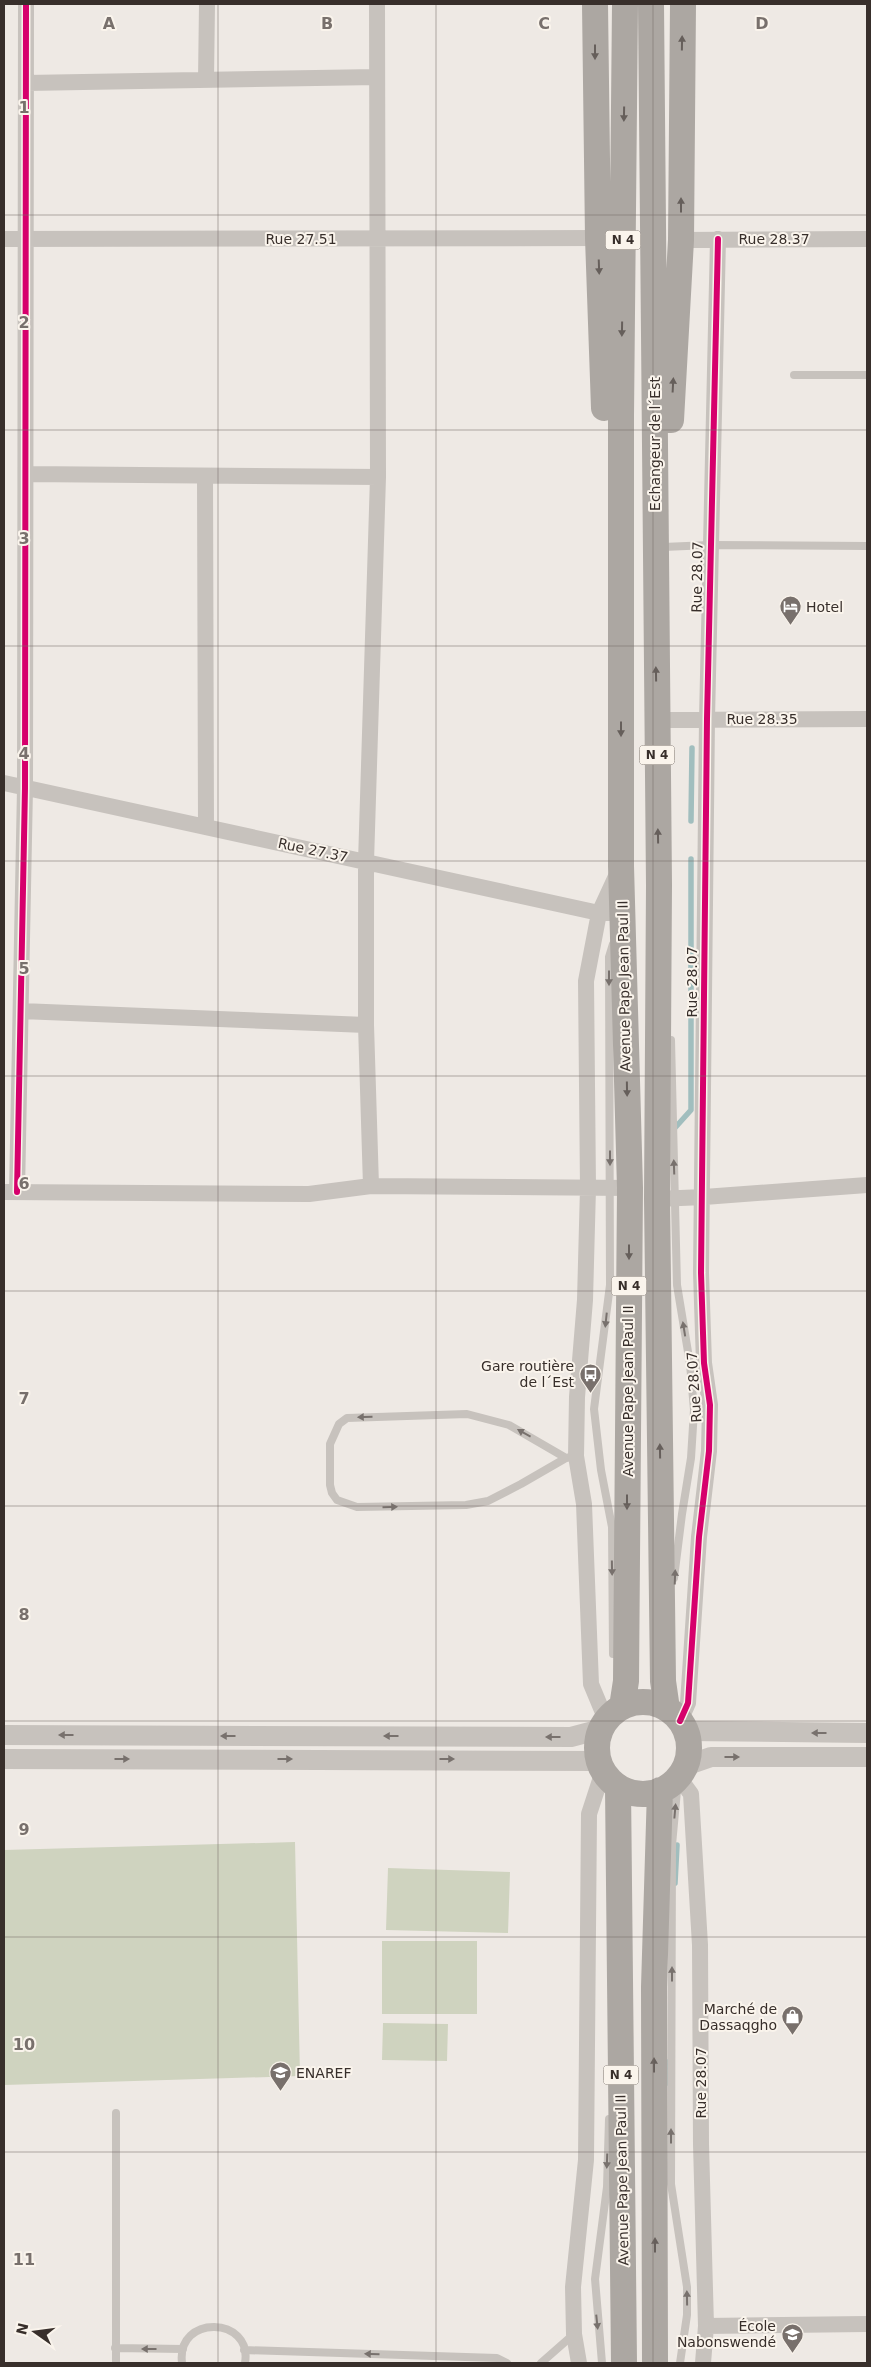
<svg xmlns="http://www.w3.org/2000/svg" width="871" height="2367" font-family="'DejaVu Sans',sans-serif">
<style>
.green{fill:#cfd3bf}
.lines{fill:none;stroke-linecap:round;stroke-linejoin:round}
.stream{stroke:#a1bebe;stroke-width:5.5}
.service{stroke:#c7c2bd;stroke-width:8}
.minor{stroke:#c7c2bd;stroke-width:16}
.tertiary{stroke:#c7c2bd;stroke-width:20}
.trunk{stroke:#aca7a2;stroke-width:26}
.cycleway-casing{stroke:#faf4ec;stroke-width:9}
.cycleway{stroke:#d6006c;stroke-width:6}
.oneway{fill:#665f5b}
.oneway2{fill:#78716d}
.grid{fill:none;stroke:#78706c;stroke-width:1;stroke-opacity:0.55}
.labels{text-anchor:middle;dominant-baseline:central;stroke-width:4;stroke-linejoin:round;paint-order:stroke}
.shield{fill:#faf4ec;stroke:#726a65;stroke-width:1}
.shield-label{font-size:12px;font-weight:bold;fill:#382f2b}
.street-label{font-size:14px;fill:#382f2b;stroke:#faf4ec}
.poi-label{font-size:14px;fill:#382f2b;stroke:#faf4ec;text-anchor:end}
.grid-label{font-size:16px;text-anchor:middle;font-weight:bold;fill:#78706c;stroke:#faf4ec;stroke-width:4;stroke-linejoin:round;paint-order:stroke}
</style>
<rect width="100%" height="100%" fill="#eee9e4"/>
<!-- green -->
<path class="green" d="M 295,1842 L 300,2076 L 4,2085 L 4,1850 Z
M 388,1868 L 510,1872 L 508,1933 L 386,1930 Z
M 382,1941 L 477,1941 L 477,2014 L 382,2014 Z
M 383,2023 L 448,2024 L 447,2061 L 382,2060 Z"/>
<g class="lines">
<!-- stream -->
<path class="stream" d="M 691,821 L 692,748
M 673,1130 L 691,1110 L 691,859
M 675,1883 L 677,1845
M 667,2083 L 668,2062"/>
<!-- service -->
<path class="service" d="M 794,375 L 867,375
M 663,547 L 710,545 L 867,546
M 613,944 L 609,957 L 610,1285 L 594,1409 L 601,1470 L 612,1527 L 613,1654
M 671,1040 L 677,1285 L 690,1364 L 694,1410 L 691,1458 L 682,1514 L 674,1578
M 566,1458 L 509,1425 L 467,1414 L 347,1418 L 339,1424 L 330,1444 L 330,1485 L 332,1493 L 337,1500 L 357,1507 L 466,1505 L 488,1501 L 521,1484 L 566,1458 L 576,1456
M 678,1780 L 672,1845 L 671,2184 L 687,2287 L 687,2315 L 680,2363
M 115,2348 L 183,2349
M 244,2350 L 497,2358 L 507,2363
M 116,2363 L 116,2113
M 182,2363 C 176,2314 253,2316 245,2363
M 541,2363 L 574,2334
M 602,2363 L 595,2279 L 607,2187 L 609,2119"/>
<!-- minor -->
<path class="minor" d="M 206,80 L 207,4
M 26,83 L 377,77
M 4,239 L 598,238
M 681,240 L 867,239
M 26,474 L 378,477
M 205,476 L 206,827
M 656,720 L 867,719
M 4,783 L 599,913 L 610,913
M 21,1011 L 366,1025
M 371,1186 L 366,1025 L 366,862 L 378,477 L 377,4
M 4,1192 L 309,1194 L 371,1186 L 630,1188
M 17,1192 L 25,788 L 26,4
M 657,1199 L 704,1197 L 867,1185
M 606,1720 L 591,1684 L 584,1504 L 576,1456 L 577,1397 L 585,1300 L 588,1188 L 586,981 L 599,913 L 617,874
M 680,1721 L 688,1703 L 699,1537 L 709,1451 L 710,1405 L 704,1363 L 701,1273 L 707,719 L 718,239
M 678,1776 L 691,1794 L 700,1945 L 701,2144 L 706,2326 L 703,2363
M 706,2326 L 867,2324
M 579,2363 L 574,2334 L 573,2287 L 586,2160 L 589,1814 L 603,1771"/>
<!-- tertiary -->
<path class="tertiary" d="M 685,1731 L 867,1733
M 4,1735 L 571,1737 L 601,1729
M 4,1759 L 598,1761
M 685,1766 L 711,1757 L 867,1757"/>
<!-- trunk -->
<path class="trunk" d="M 595,4 L 598,238 L 604,408
M 651,4 L 659,885 L 657,1199 L 663,1681 L 667,1709
M 671,420 L 681,240 L 683,4
M597 1748a46 46 0 1 1 92 0a46 46 0 1 1-92 0Z
M 622,1707 L 626,1681 L 630,1188 L 621,866 L 621,416 L 625,4
M 618,1787 L 624,2363
M 655,2363 L 654,1987 L 660,1790"/>
<defs>
<path id="cycleway" d="M 17,1192 L 25,788 L 26,4
M 680,1721 L 688,1703 L 699,1537 L 709,1451 L 710,1405 L 704,1363 L 701,1273 L 707,719 L 718,239"/>
</defs>
<!-- cycleway casing -->
<use href="#cycleway" class="cycleway-casing"/>
<!-- cycleway -->
<use href="#cycleway" class="cycleway"/>
</g>
<!-- one-way arrows -->
<defs><path id="oneway-solid" d="M-6-.8H1V-3.2L6.5 0L1 3.2V.8H-6Z" transform="scale(1.25)"/></defs>
<g class="oneway">
<use href="#oneway-solid" transform="translate(682 43) rotate(-89)"/>
<use href="#oneway-solid" transform="translate(595 52) rotate(90)"/>
<use href="#oneway-solid" transform="translate(624 114) rotate(91)"/>
<use href="#oneway-solid" transform="translate(681 205) rotate(-90)"/>
<use href="#oneway-solid" transform="translate(599 267) rotate(88)"/>
<use href="#oneway-solid" transform="translate(622 329) rotate(91)"/>
<use href="#oneway-solid" transform="translate(673 385) rotate(-87)"/>
<use href="#oneway-solid" transform="translate(656 674) rotate(-91)"/>
<use href="#oneway-solid" transform="translate(621 729) rotate(90)"/>
<use href="#oneway-solid" transform="translate(658 836) rotate(-91)"/>
<use href="#oneway-solid" transform="translate(627 1089) rotate(89)"/>
<use href="#oneway-solid" transform="translate(629 1252) rotate(90)"/>
<use href="#oneway-solid" transform="translate(660 1451) rotate(-91)"/>
<use href="#oneway-solid" transform="translate(627 1502) rotate(90)"/>
<use href="#oneway-solid" transform="translate(654 2065) rotate(-90)"/>
<use href="#oneway-solid" transform="translate(655 2245) rotate(-90)"/>
</g>
<g class="oneway2">
<use href="#oneway-solid" transform="translate(609 978) rotate(90)"/>
<use href="#oneway-solid" transform="translate(610 1158) rotate(90)"/>
<use href="#oneway-solid" transform="translate(674 1167) rotate(-92)"/>
<use href="#oneway-solid" transform="translate(606 1320) rotate(96)"/>
<use href="#oneway-solid" transform="translate(684 1329) rotate(-99)"/>
<use href="#oneway-solid" transform="translate(365 1417) rotate(178)"/>
<use href="#oneway-solid" transform="translate(524 1433) rotate(-151)"/>
<use href="#oneway-solid" transform="translate(390 1507) rotate(-2)"/>
<use href="#oneway-solid" transform="translate(612 1568) rotate(89)"/>
<use href="#oneway-solid" transform="translate(675 1577) rotate(-88)"/>
<use href="#oneway-solid" transform="translate(819 1733) rotate(-180)"/>
<use href="#oneway-solid" transform="translate(66 1735) rotate(-180)"/>
<use href="#oneway-solid" transform="translate(228 1736) rotate(-180)"/>
<use href="#oneway-solid" transform="translate(391 1736) rotate(-180)"/>
<use href="#oneway-solid" transform="translate(553 1737) rotate(-180)"/>
<use href="#oneway-solid" transform="translate(732 1757)"/>
<use href="#oneway-solid" transform="translate(122 1759)"/>
<use href="#oneway-solid" transform="translate(285 1759)"/>
<use href="#oneway-solid" transform="translate(447 1759)"/>
<use href="#oneway-solid" transform="translate(675 1811) rotate(-85)"/>
<use href="#oneway-solid" transform="translate(672 1974) rotate(-90)"/>
<use href="#oneway-solid" transform="translate(671 2136) rotate(-90)"/>
<use href="#oneway-solid" transform="translate(607 2161) rotate(92)"/>
<use href="#oneway-solid" transform="translate(687 2298) rotate(-91)"/>
<use href="#oneway-solid" transform="translate(597 2322) rotate(84)"/>
<use href="#oneway-solid" transform="translate(149 2349) rotate(-180)"/>
<use href="#oneway-solid" transform="translate(372 2354) rotate(-178)"/>
</g>
<!-- grid -->
<path class="grid" d="M 218,4 L 218,2363M 436,4 L 436,2363M 653,4 L 653,2363M 4,215 L 867,215M 4,430 L 867,430M 4,646 L 867,646M 4,861 L 867,861M 4,1076 L 867,1076M 4,1291 L 867,1291M 4,1506 L 867,1506M 4,1721 L 867,1721M 4,1937 L 867,1937M 4,2152 L 867,2152"/>
<!-- icons -->
<defs>
<symbol id="hotel-pin" viewBox="-11 -11 22 30"><path d="M0 17L-7.5 6A9.5 9.5 0 1 1 7.5 6Z" fill="#78706c" stroke="#faf4ec"/><path d="M-6-4.5h1.5V1H6V5H4.5V3h-9V5H-6ZM-4 0a1.8 1.8 0 1 1 3.6 0ZM.5 0V-2.5h3Q6-2.5 6 0Z" fill="#fff"/></symbol>
<symbol id="bus-pin" viewBox="-11 -11 22 30"><path d="M0 17L-7.5 6A9.5 9.5 0 1 1 7.5 6Z" fill="#78706c" stroke="#faf4ec"/><path d="M-5-6H5V4H4V6H2V4H-2V6H-4V4H-5ZM-3.5-4V0h7V-4ZM-3.5 1.2v1.5H-2V1.2ZM2 1.2v1.5H3.5V1.2Z" fill="#fff"/></symbol>
<symbol id="shop-pin" viewBox="-11 -11 22 30"><path d="M0 17L-7.5 6A9.5 9.5 0 1 1 7.5 6Z" fill="#78706c" stroke="#faf4ec"/><path d="M-5-2.5h2.3a2.7 3.5 0 0 1 5.4 0H5L5.5 6h-11ZM-1.5-2.5h3a1.5 2.3 0 0 0-3 0Z" fill="#fff"/></symbol>
<symbol id="university-pin" viewBox="-11 -11 22 30"><path d="M0 17L-7.5 6A9.5 9.5 0 1 1 7.5 6Z" fill="#78706c" stroke="#faf4ec"/><path d="M0-5L7-2L0 1L-7-2ZM-4 1L0 2.5L4 1V4Q0 6-4 4Z" fill="#fff"/></symbol>
<symbol id="school-pin" viewBox="-11 -11 22 30"><path d="M0 17L-7.5 6A9.5 9.5 0 1 1 7.5 6Z" fill="#78706c" stroke="#faf4ec"/><path d="M0-5L7-2L0 1L-7-2ZM-4 1L0 2.5L4 1V4Q0 6-4 4Z" fill="#fff"/></symbol>
</defs>
<g fill-rule="evenodd">
<use href="#hotel-pin" x="778" y="594" width="25" height="34"/>
<use href="#bus-pin" x="578" y="1362" width="25" height="34"/>
<use href="#shop-pin" x="780" y="2004" width="25" height="34"/>
<use href="#university-pin" x="268" y="2060" width="25" height="34"/>
<use href="#school-pin" x="780" y="2322" width="25" height="34"/>
</g>
<g class="labels">
<!-- shield labels -->
<g class="shield">
<rect x="605.5" y="230.5" width="35" height="19" rx="4"/>
<rect x="639.5" y="745.5" width="35" height="19" rx="4"/>
<rect x="611.5" y="1276.5" width="35" height="19" rx="4"/>
<rect x="603.5" y="2065.5" width="35" height="19" rx="4"/>
</g>
<g class="shield-label">
<text x="623" y="240">N 4</text>
<text x="657" y="755">N 4</text>
<text x="629" y="1286">N 4</text>
<text x="621" y="2075">N 4</text>
</g>
<!-- street labels -->
<g class="street-label">
<text x="301" y="239">Rue 27.51</text>
<text x="774" y="239">Rue 28.37</text>
<text transform="translate(655 444) rotate(-90)">Echangeur de l´Est</text>
<text transform="translate(697 577) rotate(-89)">Rue 28.07</text>
<text x="762" y="719">Rue 28.35</text>
<text transform="translate(313 850) rotate(12)">Rue 27.37</text>
<text transform="translate(692 982) rotate(-90)">Rue 28.07</text>
<text transform="translate(624 986) rotate(-91)">Avenue Pape Jean Paul II</text>
<text transform="translate(694 1387) rotate(-94)">Rue 28.07</text>
<text transform="translate(628 1391) rotate(-90)">Avenue Pape Jean Paul II</text>
<text transform="translate(701 2083) rotate(-90)">Rue 28.07</text>
<text transform="translate(622 2180) rotate(-91)">Avenue Pape Jean Paul II</text>
</g>
<!-- poi labels -->
<g class="poi-label">
<text x="806" y="607" text-anchor="start">Hotel</text>
<text x="574" y="1366">Gare routière<tspan x="574" dy="16">de l´Est</tspan></text>
<text x="777" y="2009">Marché de<tspan x="777" dy="16">Dassaqgho</tspan></text>
<text x="296" y="2073" text-anchor="start">ENAREF</text>
<text x="776" y="2326">École<tspan x="776" dy="16">Nabonswendé</tspan></text>
</g>
</g>
<g class="grid-label">
<text x="109" y="29">A</text>
<text x="327" y="29">B</text>
<text x="544" y="29">C</text>
<text x="762" y="29">D</text>
<text x="24" y="113">1</text>
<text x="24" y="328">2</text>
<text x="24" y="544">3</text>
<text x="24" y="759">4</text>
<text x="24" y="974">5</text>
<text x="24" y="1189">6</text>
<text x="24" y="1404">7</text>
<text x="24" y="1620">8</text>
<text x="24" y="1835">9</text>
<text x="24" y="2050">10</text>
<text x="24" y="2265">11</text>
</g>
<!-- border -->
<rect width="871" height="2367" fill="none" stroke="#382f2b" stroke-width="10"/>
<!-- north arrow -->
<g transform="translate(35 2332) rotate(284)" stroke="#faf4ec" stroke-width="4" paint-order="stroke">
<path d="M0-4L9 19L0 12L-9 19Z" fill="#382f2b"/>
<text y="-8" font-size="14" font-weight="bold" text-anchor="middle" fill="#382f2b">N</text>
</g>
</svg>
